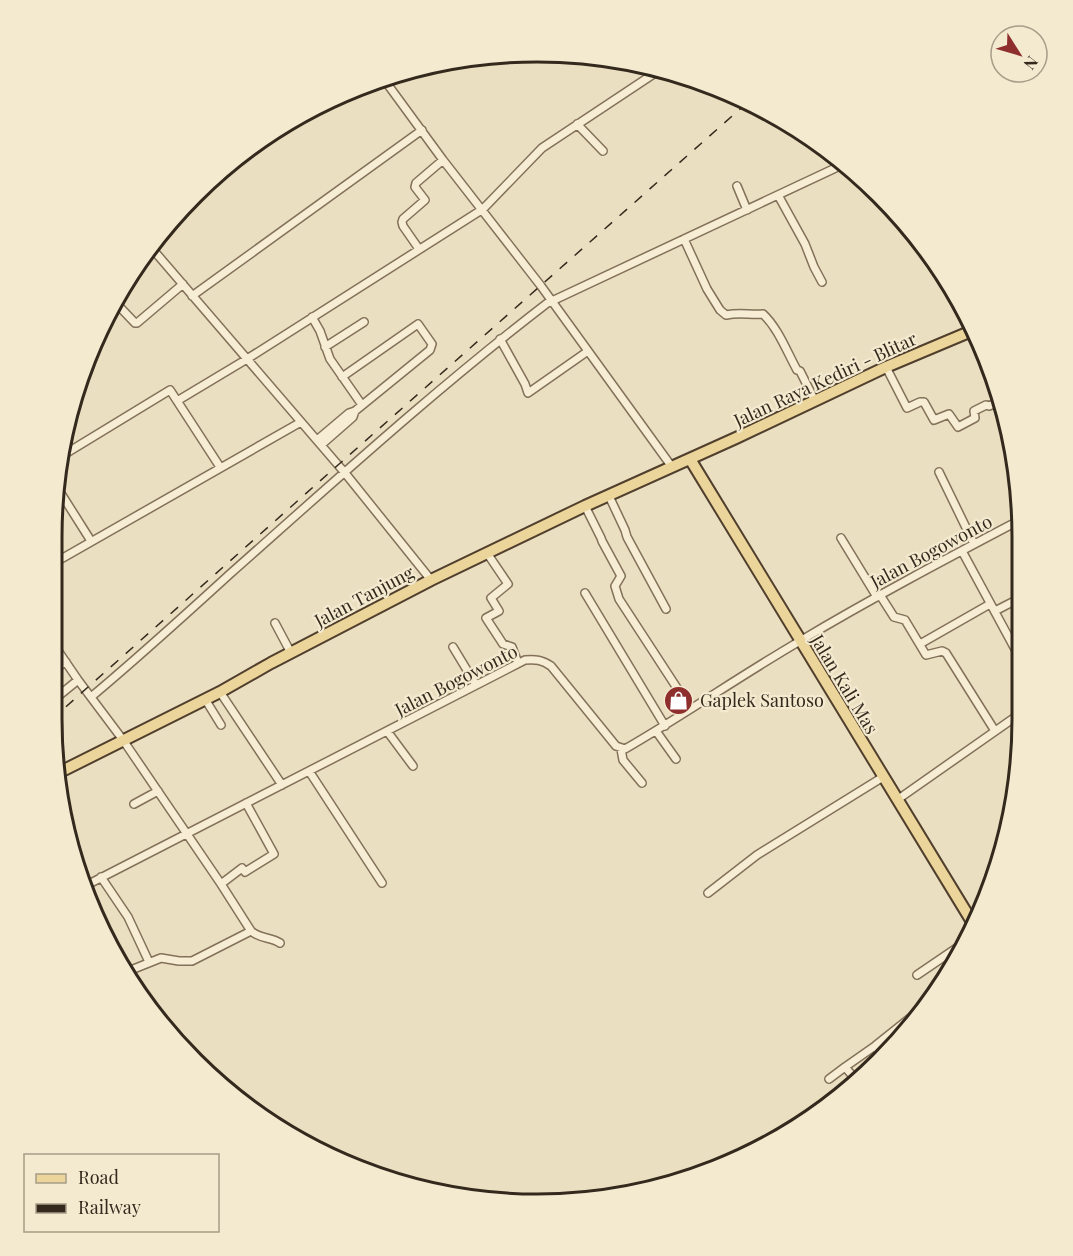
<svg xmlns="http://www.w3.org/2000/svg" width="1073" height="1256" font-family="'Playfair Display',serif">
<style>
.lines{fill:none;stroke-linecap:round;stroke-linejoin:round}
.minor-casing{stroke:#83715a;stroke-width:10}
.primary-casing{stroke:#513f2e;stroke-width:14}
.minor{stroke:#f6edd4;stroke-width:7}
.primary{stroke:#ecd59a;stroke-width:10}
.rail{stroke:#34291d;stroke-width:1.5;stroke-dasharray:10 10;stroke-linecap:butt}
.labels{text-anchor:middle;dominant-baseline:central;stroke-width:4.5;stroke-linejoin:round;paint-order:stroke}
.street-label{font-size:18px;fill:#34291d;stroke:#f3ead0}
.poi-label{font-size:18px;fill:#34291d;stroke:#f3ead0;text-anchor:start}
.rim{fill:none;stroke:#34291d;stroke-width:3}
</style>
<rect width="100%" height="100%" fill="#ebdfc1"/>
<g class="lines">
<defs>
<path id="minor" d="M 545,56 L 547,52
M 383,78 L 443,160 L 541,286 L 672,467
M 577,124 L 603,151
M 737,186 L 747,210
M 778,195 L 805,244 L 814,267 L 822,282
M 684,239 L 707,289 L 720,310 L 726,315 C 740,312 749,315 763,314 C 778,328 787,352 797,370 L 800,371 L 815,401
M 149,245 L 345,473 L 431,580
M 419,249 L 403,226 L 402,222 L 403,219 L 425,200 L 415,187 L 416,183 L 443,160
M 192,296 L 422,130
M 114,301 L 135,323 L 137,323 L 183,284
M 552,301 L 844,164
M 312,317 L 320,331 L 330,359 L 362,405
M 500,339 L 525,384 L 528,393 L 588,351
M 325,347 L 364,322
M 886,367 L 907,408 L 920,402 L 924,402 L 934,420 L 949,414 L 958,427 L 975,418 L 974,411 L 986,405 L 989,406 L 994,404 L 1002,407
M 177,401 L 247,359 L 483,209 L 542,148 L 661,69
M 317,440 L 349,413 L 355,411 L 430,350 L 432,344 L 418,324 L 342,377
M 64,443 L 70,451
M 321,445 L 353,417 L 355,411
M 60,457 L 170,390 L 220,467
M 939,472 L 974,544
M 55,484 L 91,541
M 609,496 L 625,530 L 627,537 L 666,609
M 585,506 L 601,538 L 602,541 L 621,576 L 615,586 L 619,599 L 690,708
M 841,538 L 877,597
M 962,551 L 1021,660
M 487,553 L 508,584 L 491,598 L 499,611 L 486,618 L 503,644 L 512,647 L 518,663
M 54,563 L 301,422
M 585,593 L 665,726
M 880,595 L 894,617 L 905,620 L 926,655 L 942,651 L 946,653 L 995,731
M 53,602 L 56,597 L 53,592
M 995,611 L 1022,597
M 275,623 L 291,653
M 52,642 L 78,680 L 123,740 L 221,884 L 251,931 C 260,939 271,937 280,943
M 920,644 L 990,604
M 453,647 L 476,685
M 52,670 L 66,662
M 220,692 L 282,785
M 91,697 C 139,657 185,615 231,573 C 336,480 439,386 550,301
M 205,699 L 221,725
M 51,702 L 78,680
M 387,731 L 413,766
M 656,731 L 676,759
M 621,749 L 623,760 L 642,783
M 309,771 L 382,883
M 897,800 L 1021,713
M 134,804 L 158,791
M 101,877 L 128,917 L 149,962
M 221,884 L 242,868 L 245,872 L 274,854 L 246,803
M 83,887 L 525,660 C 536,659 542,660 551,666 L 616,746 L 625,749 C 684,715 740,676 800,641 C 872,598 946,559 1020,520
M 708,893 L 757,855 L 883,777
M 126,972 L 161,958 L 179,961 L 192,961 L 251,931
M 917,975 L 967,941
M 875,1046 L 882,1057
M 829,1079 L 845,1067
M 856,1080 L 845,1067 L 875,1046 L 925,1006"/>
<path id="primary" d="M 690,459 L 974,925
M 58,773 L 220,692 L 271,663 L 431,580 L 585,506 L 736,438 L 886,367 L 974,330"/>
</defs>
<!-- minor casing -->
<use href="#minor" class="minor-casing"/>
<!-- primary casing -->
<use href="#primary" class="primary-casing"/>
<!-- minor -->
<use href="#minor" class="minor"/>
<!-- primary -->
<use href="#primary" class="primary"/>
<!-- rail -->
<path class="rail" d="M 51,720 L 338,465 L 748,102"/>
</g>
<!-- icons -->
<defs>
<symbol id="shop-disc" viewBox="-11 -11 22 22"><circle r="9.5" fill="#8e2f2e" stroke="#f3ead0"/><path d="M-5-2.5h2.3a2.7 3.5 0 0 1 5.4 0H5L5.5 6h-11ZM-1.5-2.5h3a1.5 2.3 0 0 0-3 0Z" fill="#fff"/></symbol>
</defs>
<g fill-rule="evenodd">
<use href="#shop-disc" x="662" y="684" width="33" height="33"/>
</g>
<g class="labels">
<!-- street labels -->
<g class="street-label">
<text transform="translate(825 379) rotate(-25)">Jalan Raya Kediri - Blitar</text>
<text transform="translate(931 551) rotate(-28)">Jalan Bogowonto</text>
<text transform="translate(364 596) rotate(-28)">Jalan Tanjung</text>
<text transform="translate(456 680) rotate(-27)">Jalan Bogowonto</text>
<text transform="translate(845 684) rotate(59)">Jalan Kali Mas</text>
</g>
<!-- poi labels -->
<g class="poi-label">
<text x="700" y="700">Gaplek Santoso</text>
</g>
</g>
<!-- crop -->
<path d="M0 0H1073V1256H0ZM537 62H537A475 475 0 0 1 1012 537V719A475 475 0 0 1 537 1194H537A475 475 0 0 1 62 719V537A475 475 0 0 1 537 62Z" fill="#f3ead0" fill-rule="evenodd"/>
<path class="rim" d="M537 62H537A475 475 0 0 1 1012 537V719A475 475 0 0 1 537 1194H537A475 475 0 0 1 62 719V537A475 475 0 0 1 537 62Z"/>
<!-- legend -->
<rect x="24" y="1154" width="195" height="78" fill="#f3ead0" stroke="#a79d88" stroke-width="1.5"/>
<rect x="36" y="1174" width="30" height="9" fill="#ecd59a" stroke="#a79d88" stroke-width="1.5"/>
<text x="78" y="1184" font-size="18" fill="#34291d">Road</text>
<rect x="36" y="1204" width="30" height="9" fill="#34291d" stroke="#a79d88" stroke-width="1.5"/>
<text x="78" y="1214" font-size="18" fill="#34291d">Railway</text>
<!-- north arrow -->
<g transform="translate(1019 54) rotate(127)"><circle r="28" fill="#f3ead0" stroke="#a79d88" stroke-width="1.5"/>
<path d="M0-4.5L10 22L0 15L-10 22Z" fill="#8e2f2e"/>
<text y="-9" font-size="16" font-weight="bold" text-anchor="middle" fill="#34291d">N</text>
</g>
</svg>
